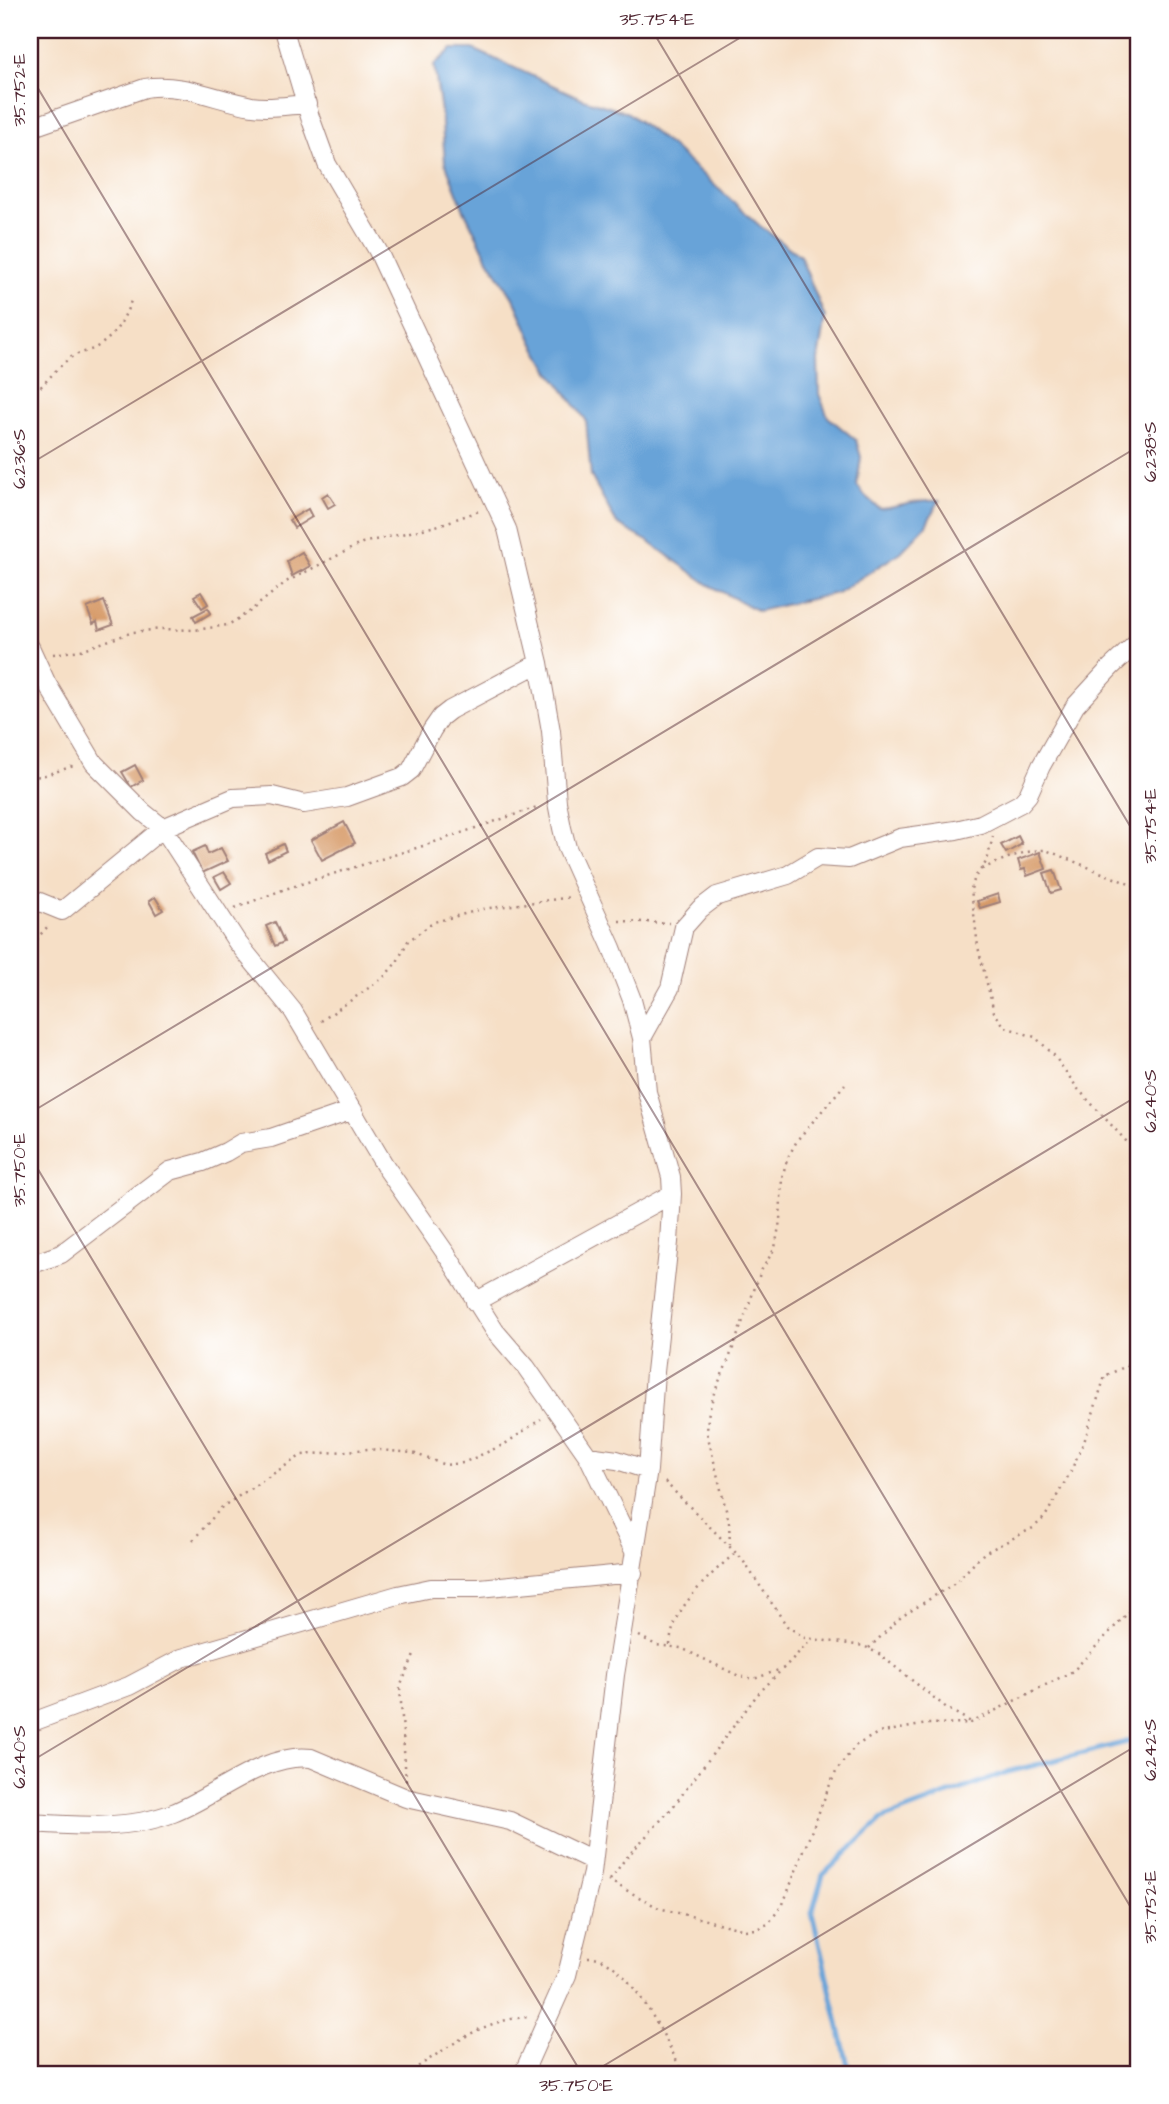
<svg xmlns="http://www.w3.org/2000/svg" width="1169" height="2104" font-family="'Architects Daughter',sans-serif">
<style>
.water{fill:#67a3d8;stroke:#586182;stroke-width:2}
.lines{fill:none;stroke-linecap:round;stroke-linejoin:round}
.stream{stroke:#67a3d8;stroke-width:5}
.building{fill:#d59764}
.minor-casing{stroke:#a07f78;stroke-width:20}
.path{stroke:#a07f78;stroke-width:2.5;stroke-dasharray:2 5;stroke-linecap:butt}
.minor{stroke:#fff;stroke-width:18}
.ticks{fill:none;stroke:#4a1f2b;stroke-width:2;stroke-opacity:0.45}
.neatline{fill:none;stroke:#4a1f2b;stroke-width:2.5}
.ticks-label{font-size:18px;text-anchor:middle;fill:#4a1f2b}
</style>
<rect width="100%" height="100%" fill="#fff"/>
<filter id="ink" filterUnits="userSpaceOnUse"><feTurbulence type="fractalNoise" baseFrequency=".0143" numOctaves="2"/><feDisplacementMap in="SourceGraphic" scale="14" xChannelSelector="R" yChannelSelector="G"/><feConvolveMatrix kernelMatrix="1 2 1 2 8 2 1 2 1" color-interpolation-filters="sRGB"/></filter>
<filter id="wash" filterUnits="userSpaceOnUse"><feTurbulence type="fractalNoise" baseFrequency=".00686" numOctaves="4" result="noise"/><feDisplacementMap in="SourceGraphic" scale="28" xChannelSelector="R" yChannelSelector="G"/><feGaussianBlur stdDeviation="1.57" result="paint"/><feColorMatrix in="noise" values="0 0 0 0 0 0 0 0 0 0 0 0 0 0 0 0 0 1.4 0 .05"/><feComposite in="paint" operator="in"/></filter>
<g filter="url(#wash)">
<rect width="100%" height="100%" fill="#f6dfc6"/>
<!-- water -->
<path class="water" d="M 452,49 L 473,49 L 583,99 L 628,113 L 671,146 L 760,226 L 800,256 L 825,317 L 818,360 L 819,394 L 828,417 L 856,440 L 861,457 L 857,485 L 865,496 L 880,509 C 901,507 919,499 939,501 L 925,527 L 901,552 L 837,593 L 758,611 L 709,585 L 649,542 L 617,524 L 591,476 L 586,420 L 549,370 L 533,342 L 515,301 L 488,259 L 464,210 L 445,162 L 441,112 L 434,65 Z"/>
<g class="lines">
<!-- stream -->
<path class="stream" d="M 850,2074 L 812,1913 L 823,1875 L 882,1819 L 1008,1772 L 1139,1739"/>
</g>
<g id="blocks">
<!-- building -->
<path class="building" d="M 328,493 L 335,504 L 328,508 L 322,497 Z
M 308,509 L 312,517 L 294,528 L 289,520 Z
M 302,552 L 310,566 L 292,576 L 287,561 Z
M 201,592 L 208,604 L 202,608 L 194,596 Z
M 104,601 L 113,625 L 99,630 L 97,622 L 93,624 L 87,608 Z
M 208,608 L 211,613 L 196,622 L 193,616 Z
M 135,765 L 143,780 L 131,787 L 122,772 Z
M 344,822 L 355,843 L 322,860 L 311,840 Z
M 1018,836 L 1022,844 L 1006,853 L 1001,845 Z
M 283,844 L 286,851 L 268,860 L 265,853 Z
M 205,846 L 208,854 L 221,848 L 228,861 L 202,873 L 192,852 Z
M 1040,852 L 1046,869 L 1027,876 L 1025,869 L 1021,870 L 1018,860 Z
M 1054,870 L 1061,890 L 1051,893 L 1044,873 Z
M 224,872 L 231,883 L 221,889 L 214,877 Z
M 998,894 L 1000,902 L 980,908 L 977,901 Z
M 155,897 L 163,910 L 156,914 L 149,901 Z
M 275,922 L 284,942 L 275,946 L 266,926 Z"/>
</g>
</g>
<g filter="url(#ink)">
<use href="#blocks" fill-opacity="0" stroke="#a07f78" stroke-width="2"/>
<g class="lines">
<defs>
<path id="minor" d="M 284,30 L 310,117 L 327,164 L 378,251 L 507,529 L 539,663 L 551,731 L 557,802 L 562,828 L 567,848 L 612,948 L 632,1000 L 642,1038 L 647,1092 L 671,1177 L 672,1194 L 669,1242 L 655,1372 L 648,1470 L 615,1675 L 592,1873 L 567,1975 L 523,2074
M 30,128 L 145,88 C 181,82 217,100 252,106 C 270,109 289,105 307,104
M 30,647 L 46,682 L 94,763 L 143,812 L 163,828 L 237,942 L 293,1011 L 385,1166 L 449,1258 L 495,1331 L 526,1367 L 588,1456 L 635,1553
M 30,898 L 62,911 L 163,828 L 233,798 L 272,796 L 304,804 L 347,797 L 402,777 L 411,770 L 432,730 L 441,717 L 450,710 L 539,663
M 642,1038 L 670,988 L 684,927 L 700,909 L 717,896 L 788,875 L 818,857 L 849,859 L 900,838 L 956,830 L 981,824 L 1021,803 L 1028,795 L 1041,766 L 1075,706 L 1111,667 L 1139,641
M 30,1265 L 61,1254 L 170,1171 L 203,1162 L 226,1152 L 241,1143 L 271,1138 L 353,1110
M 475,1302 L 672,1194
M 588,1456 L 617,1460 L 648,1470
M 30,1723 L 129,1686 L 182,1658 L 398,1595 L 431,1588 L 480,1588 L 633,1573
M 30,1823 C 76,1826 129,1830 173,1813 C 215,1797 265,1752 311,1758 L 406,1798 L 510,1821 L 593,1861"/>
</defs>
<!-- minor casing -->
<use href="#minor" class="minor-casing"/>
<!-- path -->
<path class="path" d="M 30,396 C 45,385 55,369 70,358 C 77,353 87,352 95,348 C 115,337 123,321 131,301
M 53,654 L 81,650 L 133,632 L 162,629 L 195,630 L 228,625 L 249,612 L 286,582 L 362,543 L 436,526 L 479,511
M 30,777 L 42,776 L 77,765
M 993,836 L 987,861 L 975,877 L 971,889 L 978,947 L 994,1012 L 1005,1027 L 1035,1037 L 1053,1054 L 1078,1089 L 1139,1155
M 982,869 C 1003,860 1023,850 1046,850 L 1139,888
M 235,908 L 285,889 L 426,845 L 540,806
M 619,921 L 669,923
M 30,952 L 39,936 L 50,924
M 321,1021 L 383,978 L 397,962 L 408,941 L 434,922 L 483,909 L 572,897
M 1139,1279 L 1137,1289 L 1139,1293
M 665,1482 L 742,1559 L 787,1626 L 805,1638 L 864,1646 L 879,1654 L 948,1709 L 971,1722
M 193,1540 L 222,1507 L 302,1455 L 368,1449 L 413,1453 L 445,1465 L 463,1463 L 505,1444 L 541,1419
M 730,1545 L 729,1522 L 707,1433 L 708,1416 L 714,1393 L 729,1359 L 761,1271 L 775,1248 L 780,1221 L 782,1177 L 788,1157 L 798,1139 L 845,1084
M 639,1636 L 656,1645 L 681,1648 L 739,1676 L 754,1679 L 784,1668
M 670,1645 C 672,1606 710,1576 736,1552
M 869,1648 L 901,1617 L 955,1583 L 984,1553 L 1033,1528 L 1045,1517 L 1070,1473 L 1085,1439 L 1105,1376 L 1139,1360
M 406,1781 L 400,1687 L 415,1653
M 608,1880 L 659,1908 L 745,1930 L 756,1929 L 768,1924 L 783,1904 L 828,1789 L 837,1770 L 855,1746 L 878,1733 L 927,1724 L 971,1723 L 1073,1671 L 1139,1601
M 610,1880 L 625,1859 L 672,1808 L 757,1695 L 812,1639
M 588,1957 C 626,1953 669,2045 683,2074
M 406,2074 C 448,2049 481,2018 531,2017"/>
<!-- minor -->
<use href="#minor" class="minor"/>
</g>
</g>
<!-- ticks -->
<path class="ticks" d="M 652,30 L 1139,841M 30,75 L 1139,1921M 30,464 L 753,30M 30,1113 L 1139,446M 30,1156 L 582,2074M 30,1762 L 1139,1095M 590,2074 L 1139,1744"/>
<!-- margin -->
<rect width="1169" height="2104" fill="none" stroke="#fff" stroke-width="77"/>
<rect x="38" y="38" width="1092" height="2028" class="neatline"/>
<g class="ticks-label">
<text x="657" y="25">35.754°E</text>
<text transform="translate(19 90) rotate(-90)" y="6">35.752°E</text>
<text transform="translate(1150 452) rotate(-90)" y="6">6.238°S</text>
<text transform="translate(19 459) rotate(-90)" y="6">6.236°S</text>
<text transform="translate(1150 826) rotate(-90)" y="6">35.754°E</text>
<text transform="translate(1150 1101) rotate(-90)" y="6">6.240°S</text>
<text transform="translate(19 1170) rotate(-90)" y="6">35.750°E</text>
<text transform="translate(1150 1750) rotate(-90)" y="6">6.242°S</text>
<text transform="translate(19 1757) rotate(-90)" y="6">6.240°S</text>
<text transform="translate(1150 1907) rotate(-90)" y="6">35.752°E</text>
<text x="576" y="2091">35.750°E</text>
</g>
</svg>
